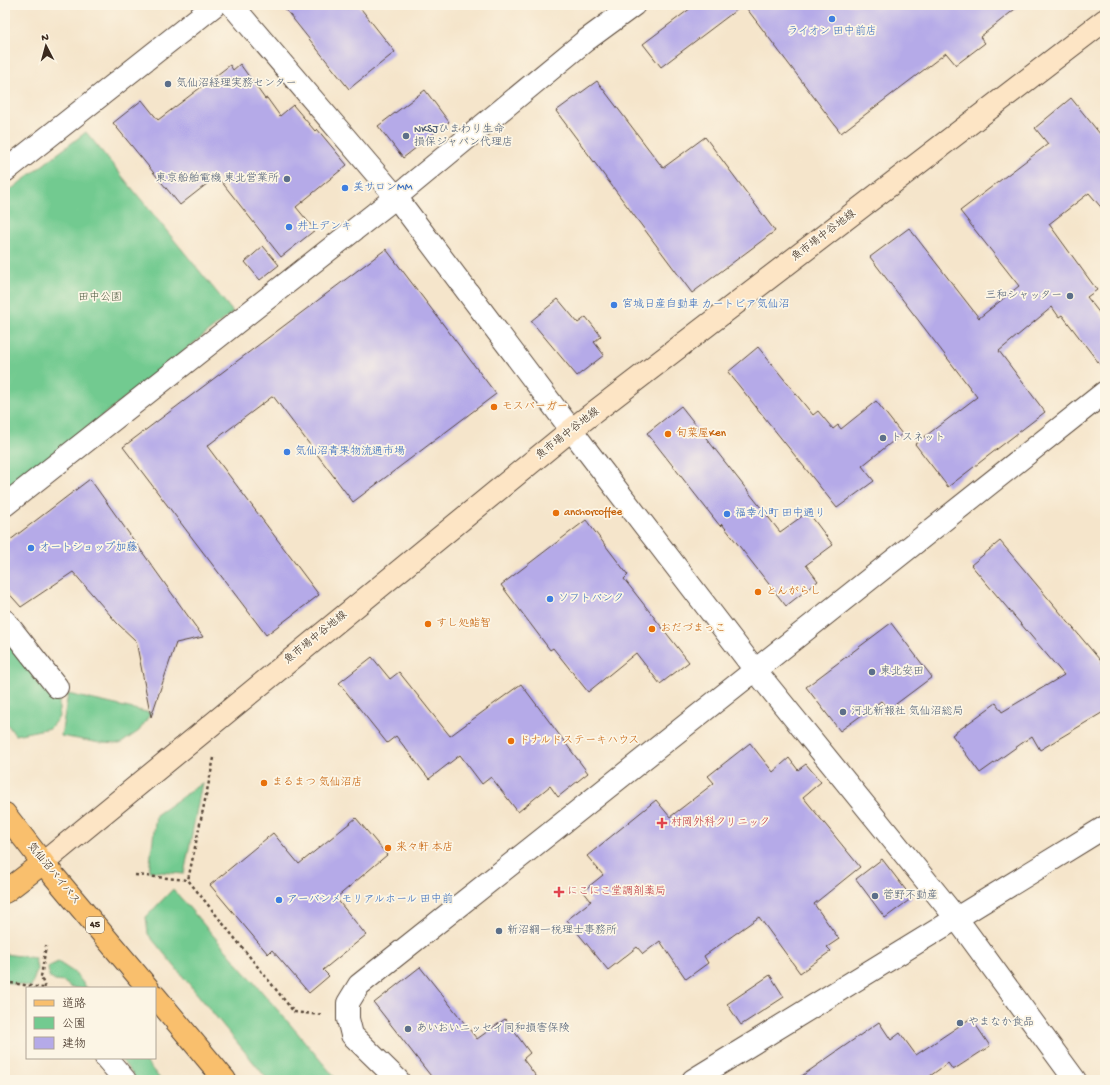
<svg xmlns="http://www.w3.org/2000/svg" width="1110" height="1085" font-family="'Gochi Hand','Klee One',sans-serif">
<style>
.green{fill:#72ca90;stroke:#567a57}
.building{fill:#b5aae8}
.lines{fill:none;stroke-linecap:round;stroke-linejoin:round}
.street-casing{stroke:#574638;stroke-width:24}
.secondary-casing{stroke:#574638;stroke-width:24}
.primary-casing{stroke:#574638;stroke-width:24}
.highway-casing{stroke:#574638;stroke-width:24}
.path{stroke:#574638;stroke-width:2.5;stroke-dasharray:3 3;stroke-linecap:butt}
.street{stroke:#fff;stroke-width:22}
.secondary{stroke:#fde5c5;stroke-width:22}
.primary{stroke:#f9bf6d;stroke-width:22}
.highway{stroke:#f9bf6d;stroke-width:22}
.shop-dot{fill:#3f7fe0;stroke:#fcf5e5;stroke-width:1.5}
.service-dot{fill:#5c6f8a;stroke:#fcf5e5;stroke-width:1.5}
.food-dot{fill:#e8710a;stroke:#fcf5e5;stroke-width:1.5}
.health-dot{fill:#e0444e;stroke:#fcf5e5;stroke-width:1.5}
.labels{text-anchor:middle;dominant-baseline:central;stroke-width:3.5;stroke-linejoin:round;paint-order:stroke}
.shield{fill:#fcf5e5;stroke:#75675a;stroke-width:1}
.shield-label{font-size:10px;font-weight:bold;fill:#3b2a1e}
.shop-label{font-size:11px;fill:#366cbe;stroke:#fcf5e5;text-anchor:start}
.service-label{font-size:11px;fill:#4e5e75;stroke:#fcf5e5;text-anchor:start}
.street-label{font-size:11px;fill:#3b2a1e;stroke:#fcf5e5}
.park-label{font-size:11px;fill:#4c5a40;stroke:#fcf5e5}
.food-label{font-size:11px;fill:#c56008;stroke:#fcf5e5;text-anchor:start}
.health-label{font-size:11px;fill:#be3a42;stroke:#fcf5e5;text-anchor:start}
</style>
<rect width="100%" height="100%" fill="#fcf5e5"/>
<filter id="ink" filterUnits="userSpaceOnUse"><feTurbulence type="fractalNoise" baseFrequency=".025" numOctaves="2"/><feDisplacementMap in="SourceGraphic" scale="8" xChannelSelector="R" yChannelSelector="G"/><feConvolveMatrix kernelMatrix="1 2 1 2 8 2 1 2 1" color-interpolation-filters="sRGB"/></filter>
<filter id="wash" filterUnits="userSpaceOnUse"><feTurbulence type="fractalNoise" baseFrequency=".012" numOctaves="4" result="noise"/><feDisplacementMap in="SourceGraphic" scale="16" xChannelSelector="R" yChannelSelector="G"/><feGaussianBlur stdDeviation="0.9" result="paint"/><feColorMatrix in="noise" values="0 0 0 0 0 0 0 0 0 0 0 0 0 0 0 0 0 1.4 0 .05"/><feComposite in="paint" operator="in"/></filter>
<g filter="url(#wash)">
<rect width="100%" height="100%" fill="#f5e5cb"/>
<!-- green -->
<path class="green" d="M 86,132 L 233,312 L 5,493 L 5,194 Z
M 5,637 L 40,685 L 59,700 L 59,717 L 50,728 L 15,735 L 5,721 Z
M 68,694 L 151,713 L 139,731 L 120,744 L 100,743 L 61,736 Z
M 202,783 L 184,874 L 149,871 L 156,815 Z
M 173,889 L 295,1030 L 337,1080 L 268,1080 L 148,934 L 146,917 Z
M 5,954 L 35,958 L 37,970 L 31,987 L 5,982 Z
M 58,962 L 75,973 L 87,988 L 72,988 L 64,982 L 55,981 L 49,977 L 48,967 Z
M 120,1058 L 143,1058 L 161,1080 L 137,1080 Z"/>
<g id="blocks">
<!-- building -->
<path class="building" d="M 282,5 L 358,5 L 395,52 L 349,89 Z
M 695,5 L 743,5 L 661,67 L 643,44 Z
M 744,5 L 1020,5 L 980,37 L 985,43 L 956,65 L 946,53 L 841,133 Z
M 240,64 L 265,99 L 267,98 L 280,116 L 293,105 L 315,131 L 317,129 L 347,165 L 296,207 L 315,230 L 281,257 L 217,176 L 180,205 L 113,123 L 142,100 L 158,120 L 230,65 L 233,70 Z
M 597,81 L 663,168 L 705,137 L 775,231 L 692,293 L 556,111 Z
M 425,90 L 449,122 L 403,158 L 378,126 Z
M 1071,98 L 1105,140 L 1105,212 L 1089,193 L 1049,224 L 1097,290 L 1087,297 L 1105,320 L 1105,371 L 1062,315 L 1059,317 L 1052,307 L 999,351 L 1045,412 L 948,487 L 915,444 L 977,397 L 870,257 L 909,228 L 979,318 L 1019,286 L 960,211 L 1048,144 L 1035,128 Z
M 263,246 L 279,265 L 260,280 L 245,262 Z
M 386,249 L 496,394 L 353,502 L 273,396 L 207,446 L 319,595 L 266,635 L 123,447 Z
M 558,299 L 578,323 L 586,317 L 601,336 L 594,342 L 604,355 L 577,376 L 531,321 Z
M 758,347 L 813,415 L 818,411 L 833,429 L 838,425 L 841,429 L 876,401 L 902,434 L 862,466 L 874,481 L 837,508 L 728,372 Z
M 681,406 L 780,532 L 808,512 L 833,545 L 806,565 L 818,581 L 786,606 L 722,524 L 720,526 L 647,433 Z
M 90,479 L 203,637 L 176,643 L 151,717 L 136,641 L 117,623 L 73,572 L 21,607 L 5,589 L 5,544 Z
M 586,520 L 628,575 L 624,579 L 689,662 L 660,684 L 636,653 L 588,692 L 553,648 L 550,650 L 501,585 Z
M 1000,541 L 1105,666 L 1105,711 L 1040,750 L 1032,736 L 980,773 L 952,735 L 996,703 L 1002,712 L 1064,675 L 971,565 Z
M 891,623 L 932,677 L 888,710 L 881,701 L 840,731 L 806,687 Z
M 372,657 L 390,679 L 399,672 L 450,736 L 521,684 L 588,773 L 558,797 L 550,786 L 518,812 L 491,777 L 482,784 L 460,755 L 429,779 L 396,736 L 387,743 L 339,683 Z
M 750,743 L 773,772 L 789,758 L 798,770 L 806,764 L 821,782 L 803,797 L 860,867 L 814,904 L 839,939 L 827,947 L 831,951 L 800,973 L 759,917 L 704,956 L 708,963 L 686,979 L 660,941 L 643,954 L 637,947 L 608,970 L 567,920 L 591,901 L 583,891 L 603,875 L 587,856 L 656,800 L 670,817 L 714,783 L 708,776 Z
M 356,818 L 387,855 L 336,898 L 366,935 L 323,970 L 329,976 L 309,993 L 272,950 L 268,954 L 210,885 L 273,833 L 299,864 Z
M 882,859 L 912,898 L 885,918 L 856,879 Z
M 420,967 L 477,1039 L 505,1019 L 530,1053 L 523,1059 L 539,1080 L 434,1080 L 374,1003 Z
M 770,975 L 784,997 L 741,1025 L 727,1004 Z
M 971,1018 L 990,1046 L 953,1070 L 948,1063 L 930,1076 L 933,1080 L 796,1080 L 879,1022 L 891,1040 L 900,1033 L 916,1055 Z"/>
</g>
</g>
<g filter="url(#ink)">
<use href="#blocks" fill-opacity="0" stroke="#574638" stroke-width="1"/>
<g class="lines">
<defs>
<path id="street" d="M 232,5 L 396,197 L 591,456 L 756,671 L 957,919 L 1075,1080
M 5,171 L 215,5
M 5,505 L 396,197 L 585,41 L 634,5
M 5,621 L 57,687
M 106,1058 L 125,1080
M 398,1080 L 352,1035 L 348,1019 L 348,1003 L 359,985 L 1105,392
M 693,1080 L 1105,827"/>
<path id="secondary" d="M 43,863 L 571,430 L 1105,20"/>
<path id="primary" d="M 5,892 L 43,863"/>
<path id="highway" d="M 5,814 L 43,863 L 148,988
M 155,996 L 225,1080"/>
</defs>
<!-- street casing -->
<use href="#street" class="street-casing"/>
<!-- secondary casing -->
<use href="#secondary" class="secondary-casing"/>
<!-- primary casing -->
<use href="#primary" class="primary-casing"/>
<!-- highway casing -->
<use href="#highway" class="highway-casing"/>
<!-- path -->
<path class="path" d="M 214,758 L 188,880 L 294,1012 L 322,1015
M 135,875 L 188,880
M 5,982 L 43,988
M 45,988 L 41,977 L 46,946"/>
<!-- street -->
<use href="#street" class="street"/>
<!-- secondary -->
<use href="#secondary" class="secondary"/>
<!-- primary -->
<use href="#primary" class="primary"/>
<!-- highway -->
<use href="#highway" class="highway"/>
</g>
</g>
<!-- markers -->
<g class="shop-dot">
<circle cx="832" cy="19" r="4"/>
<circle cx="345" cy="188" r="4"/>
<circle cx="289" cy="227" r="4"/>
<circle cx="614" cy="305" r="4"/>
<circle cx="287" cy="452" r="4"/>
<circle cx="727" cy="514" r="4"/>
<circle cx="31" cy="548" r="4"/>
<circle cx="550" cy="599" r="4"/>
<circle cx="279" cy="900" r="4"/>
</g>
<g class="service-dot">
<circle cx="168" cy="84" r="4"/>
<circle cx="406" cy="136" r="4"/>
<circle cx="287" cy="179" r="4"/>
<circle cx="1070" cy="296" r="4"/>
<circle cx="883" cy="438" r="4"/>
<circle cx="872" cy="672" r="4"/>
<circle cx="843" cy="712" r="4"/>
<circle cx="875" cy="896" r="4"/>
<circle cx="499" cy="931" r="4"/>
<circle cx="960" cy="1023" r="4"/>
<circle cx="408" cy="1029" r="4"/>
</g>
<g class="food-dot">
<circle cx="494" cy="407" r="4"/>
<circle cx="668" cy="434" r="4"/>
<circle cx="556" cy="513" r="4"/>
<circle cx="758" cy="592" r="4"/>
<circle cx="428" cy="624" r="4"/>
<circle cx="652" cy="629" r="4"/>
<circle cx="511" cy="741" r="4"/>
<circle cx="264" cy="783" r="4"/>
<circle cx="388" cy="848" r="4"/>
</g>
<g class="health-dot">
<path d="M660 817h4v4h4v4h-4v4h-4v-4h-4v-4h4z"/>
<path d="M557 886h4v4h4v4h-4v4h-4v-4h-4v-4h4z"/>
</g>
<g class="labels">
<!-- shield labels -->
<rect class="shield" x="86" y="917" width="18" height="16" rx="3"/>
<g class="shield-label">
<text x="95" y="925">45</text>
</g>
<!-- shop labels -->
<g class="shop-label">
<text x="832" y="32" text-anchor="middle">ライオン 田中前店</text>
<text x="353" y="188">美サロンMM</text>
<text x="297" y="227">井上デンキ</text>
<text x="622" y="305">宮城日産自動車 カートピア気仙沼</text>
<text x="295" y="452">気仙沼青果物流通市場</text>
<text x="735" y="514">福幸小町 田中通り</text>
<text x="39" y="548">オートショップ加藤</text>
<text x="558" y="599">ソフトバンク</text>
<text x="287" y="900">アーバンメモリアルホール 田中前</text>
</g>
<!-- service labels -->
<g class="service-label">
<text x="176" y="84">気仙沼経理実務センター</text>
<text x="414" y="130">NKSJひまわり生命<tspan x="414" dy="13">損保ジャパン代理店</tspan></text>
<text x="279" y="179" text-anchor="end">東京船舶電機 東北営業所</text>
<text x="1062" y="296" text-anchor="end">三和シャッター</text>
<text x="891" y="438">トスネット</text>
<text x="880" y="672">東北安田</text>
<text x="851" y="712">河北新報社 気仙沼総局</text>
<text x="883" y="896">菅野不動産</text>
<text x="507" y="931">新沼綱一税理士事務所</text>
<text x="968" y="1023">やまなか食品</text>
<text x="416" y="1029">あいおいニッセイ同和損害保険</text>
</g>
<!-- street labels -->
<g class="street-label">
<text transform="translate(824 236) rotate(-37)">魚市場中谷地線</text>
<text transform="translate(568 434) rotate(-38)">魚市場中谷地線</text>
<text transform="translate(316 638) rotate(-39)">魚市場中谷地線</text>
<text transform="translate(53 874) rotate(51)">気仙沼バイパス</text>
</g>
<!-- park labels -->
<g class="park-label">
<text x="100" y="298">田中公園</text>
</g>
<!-- food labels -->
<g class="food-label">
<text x="502" y="407">モスバーガー</text>
<text x="676" y="434">旬菜屋Ken</text>
<text x="564" y="513">anchorcoffee</text>
<text x="766" y="592">とんがらし</text>
<text x="436" y="624">すし処鮨智</text>
<text x="660" y="629">おだづまっこ</text>
<text x="519" y="741">ドナルドステーキハウス</text>
<text x="272" y="783">まるまつ 気仙沼店</text>
<text x="396" y="848">来々軒 本店</text>
</g>
<!-- health labels -->
<g class="health-label">
<text x="671" y="823">村岡外科クリニック</text>
<text x="567" y="892">にこにこ堂調剤薬局</text>
</g>
</g>
<!-- margin -->
<rect width="1110" height="1085" fill="none" stroke="#fcf5e5" stroke-width="20"/>
<!-- legend -->
<rect x="26" y="987" width="130" height="72" fill="#fcf5e5" stroke="#afa495"/>
<rect x="34" y="1000" width="20" height="6" fill="#f9bf6d" stroke="#afa495"/>
<text x="62" y="1007" font-size="12" fill="#3b2a1e">道路</text>
<rect x="34" y="1017" width="20" height="12" fill="#72ca90" stroke="#afa495"/>
<text x="62" y="1027" font-size="12" fill="#3b2a1e">公園</text>
<rect x="34" y="1037" width="20" height="12" fill="#b5aae8" stroke="#afa495"/>
<text x="62" y="1047" font-size="12" fill="#3b2a1e">建物</text>
<!-- north arrow -->
<g transform="translate(46 46) rotate(354)" stroke="#fcf5e5" stroke-width="3" paint-order="stroke">
<path d="M0-3L7 15L0 10L-7 15Z" fill="#3b2a1e"/>
<text y="-6" font-size="11" font-weight="bold" text-anchor="middle" fill="#3b2a1e">N</text>
</g>
</svg>
